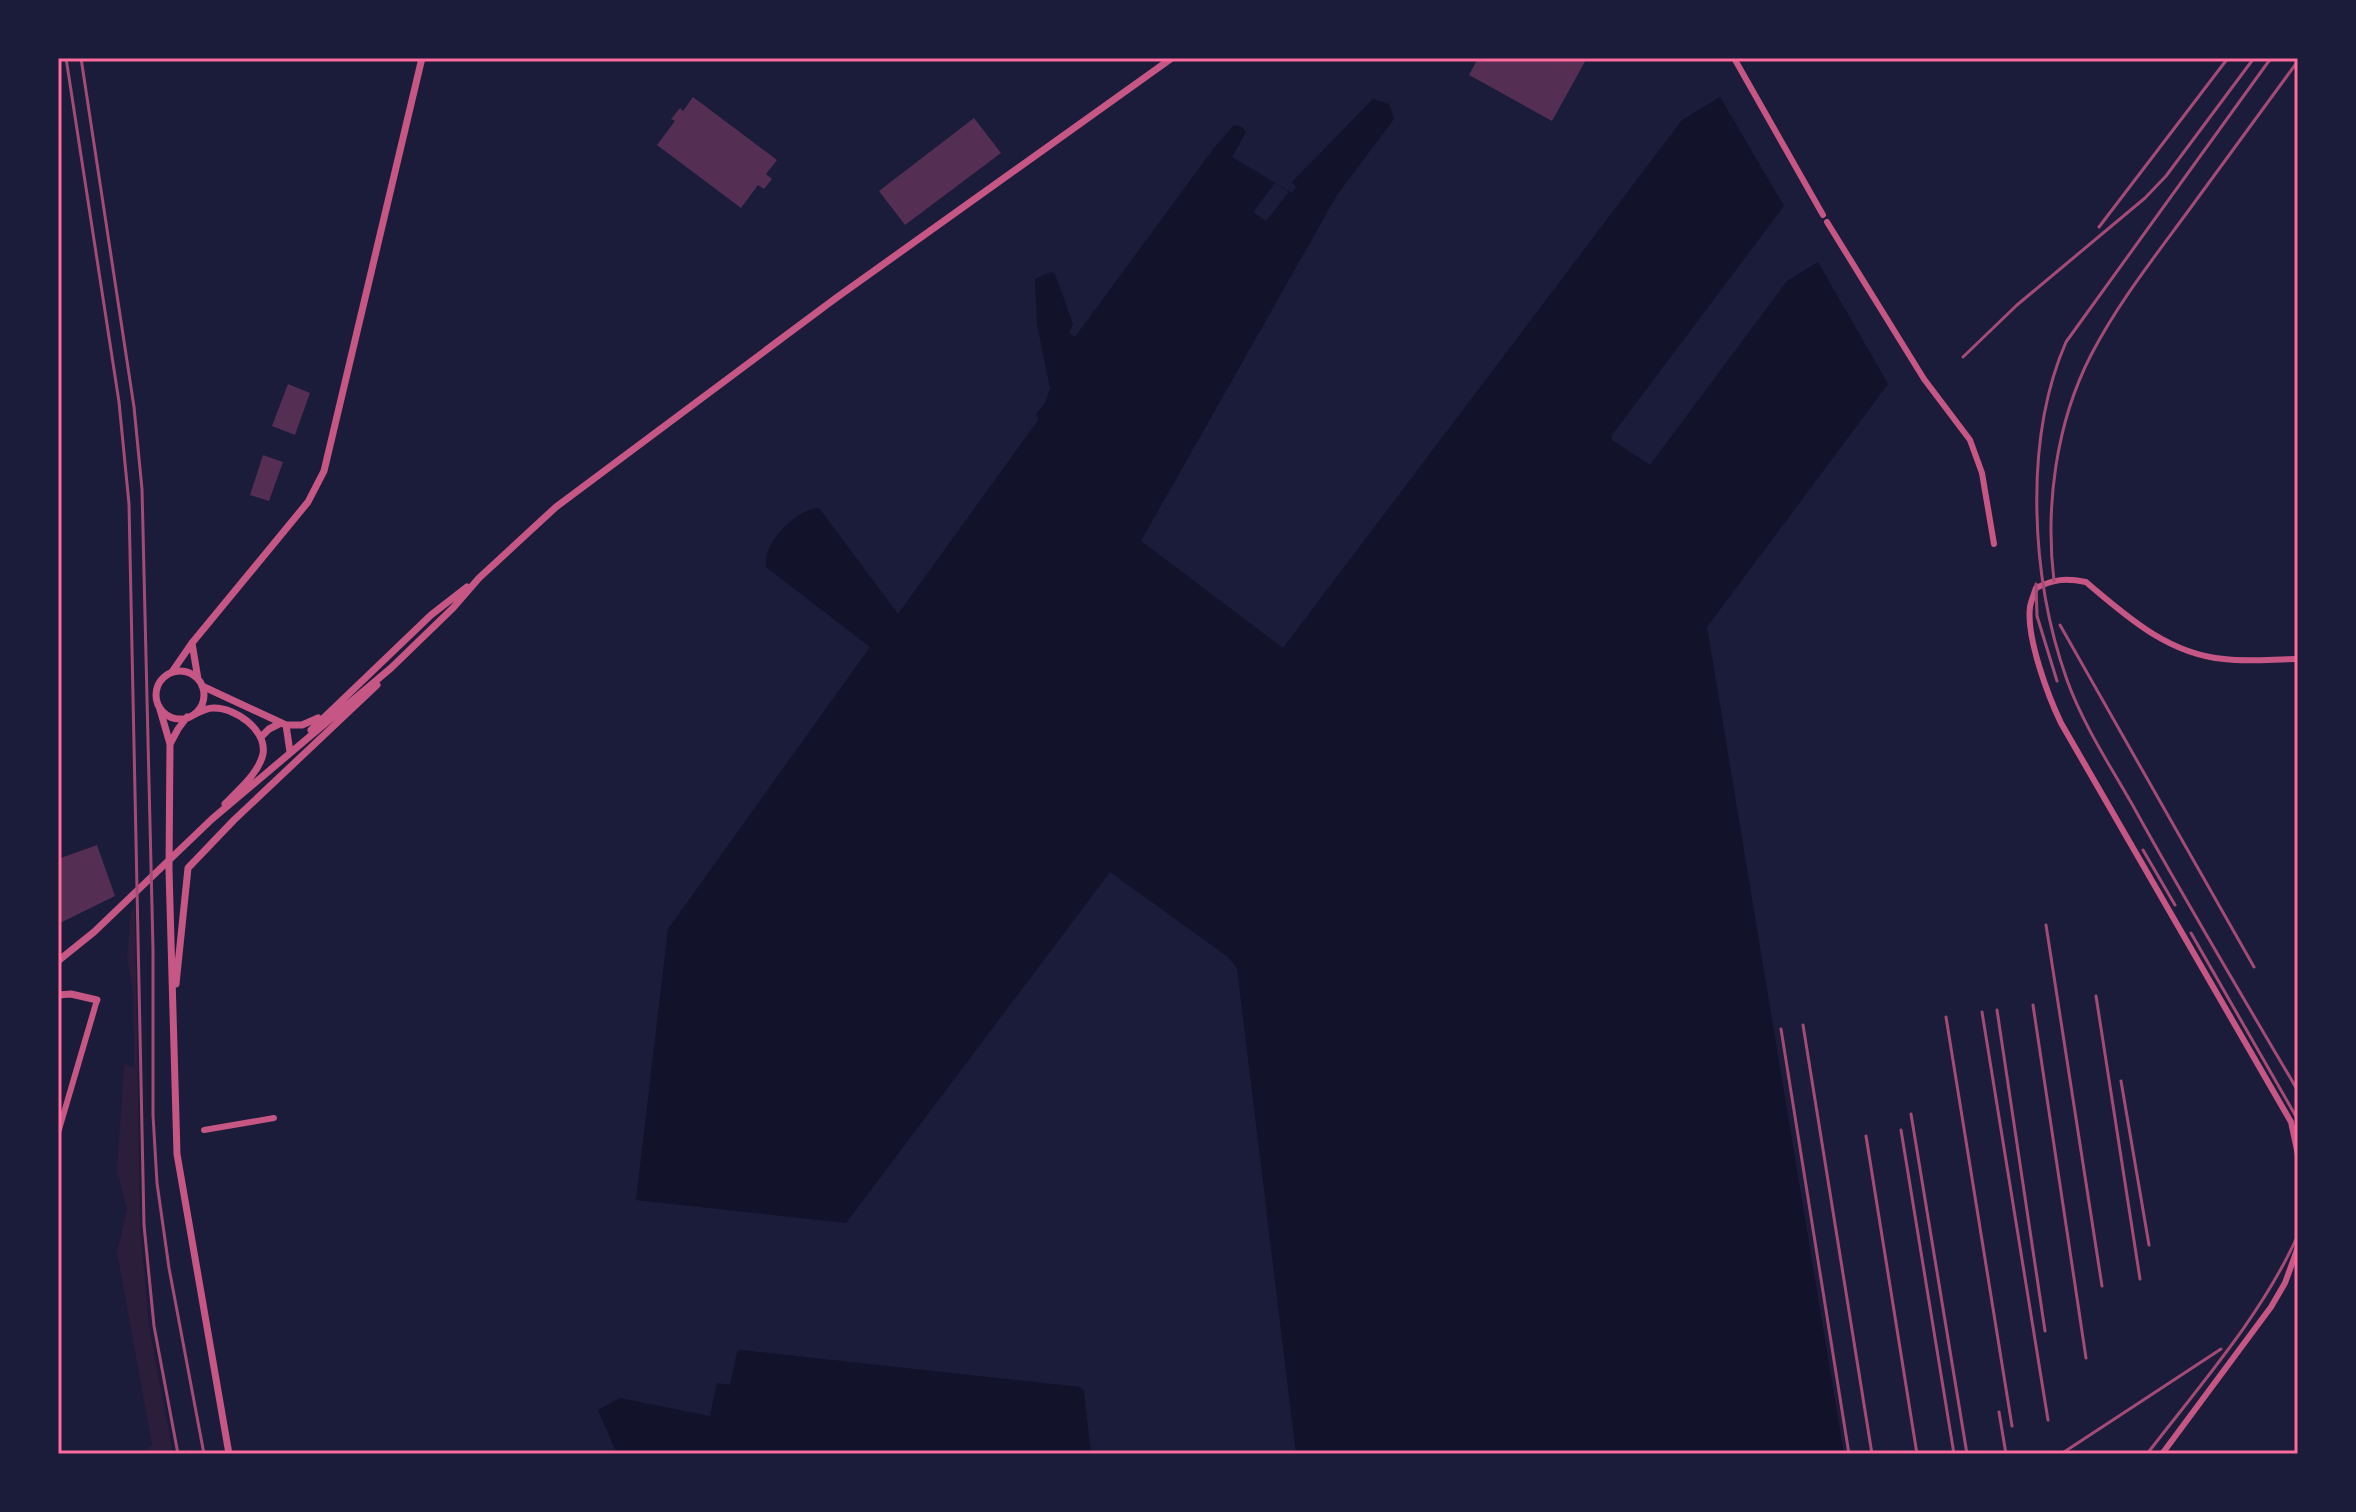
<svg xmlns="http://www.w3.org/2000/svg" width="2356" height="1512" font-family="'Exo 2',sans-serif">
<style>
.green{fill:#2a1e3b}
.water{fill:#12122b}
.pier{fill:#1b1b3a}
.building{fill:#542f53}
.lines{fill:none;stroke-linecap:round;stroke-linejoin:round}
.minor{stroke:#c65784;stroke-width:6}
.tertiary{stroke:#c65784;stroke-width:7}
.rail{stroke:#a44b75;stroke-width:3}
.neatline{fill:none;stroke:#ff6b9d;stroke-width:3}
</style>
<rect width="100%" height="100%" fill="#1b1b3a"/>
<!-- green -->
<path class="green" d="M 135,907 L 140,1224 L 149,1326 L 173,1454 L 148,1454 L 146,1450 L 152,1445 L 117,1252 L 127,1210 L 117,1171 L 124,1064 L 134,1067 L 133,994 L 127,956 L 131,910 Z"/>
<!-- water -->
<path class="water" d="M 1720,97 L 1784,206 L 1612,435 L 1612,440 L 1650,465 L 1787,281 L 1818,262 L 1888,384 L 1707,627 L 1844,1454 L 1296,1454 L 1237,968 L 1228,957 L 1110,872 L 846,1223 L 636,1200 L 668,929 L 870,647 L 766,567 C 762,543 796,509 819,508 L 898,614 L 1039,419 L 1036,414 L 1045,403 L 1050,388 L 1037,324 L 1035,279 L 1051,272 L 1055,274 L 1073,324 L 1069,333 L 1075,337 L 1214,148 L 1234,125 L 1242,127 L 1246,132 L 1232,157 L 1292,193 L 1296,187 L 1292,182 L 1373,99 L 1389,104 L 1394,119 L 1337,195 L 1141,541 L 1283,648 L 1682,120 Z
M 741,1350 L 1080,1387 L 1084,1391 L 1091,1454 L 617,1454 L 598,1410 L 620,1398 L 710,1416 L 717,1383 L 730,1385 L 737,1352 Z"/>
<!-- pier -->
<path class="pier" d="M 1275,183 L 1289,192 L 1266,221 L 1253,212 Z"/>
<!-- building -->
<path class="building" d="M 1478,58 L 1587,58 L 1552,121 L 1469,75 Z
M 693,97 L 777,160 L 766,174 L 772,179 L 764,189 L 758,185 L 741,208 L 657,145 L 675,121 L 671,119 L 680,108 L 683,111 Z
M 974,118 L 1001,153 L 905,225 L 879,191 Z
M 288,384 L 310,393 L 295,435 L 272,426 Z
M 263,455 L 283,462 L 269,501 L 250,495 Z
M 97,845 L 115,896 L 58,924 L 58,859 Z"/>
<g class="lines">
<!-- minor -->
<path class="minor" d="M 1734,58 L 1823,215
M 1827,222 L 1924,379 L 1970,440 L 1982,473 L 1994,544
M 2298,659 C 2274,659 2248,662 2224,659 C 2168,654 2126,616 2086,582 C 2066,578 2054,579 2036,588 C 2034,594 2031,601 2030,607 C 2026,637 2048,696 2061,723 L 2291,1122 L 2298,1155
M 204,1130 L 274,1118
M 58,1133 L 97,1000
M 2162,1454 L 2271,1307 L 2285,1283 L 2298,1247"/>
<!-- tertiary -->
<path class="tertiary" d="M 192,643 L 198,679
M156 695a24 24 0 1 1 48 0a24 24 0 1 1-48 0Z
M 172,672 L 192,643 L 308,502 L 324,471 L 422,58
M 202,686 L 286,725 L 302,725 L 318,718
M 159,706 L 170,744 L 169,870 L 177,1154 L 229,1454
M 195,714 C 201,711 207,708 213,708 C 235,707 267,730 263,754 C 259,773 238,790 225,804
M 286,725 L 290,752
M 311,730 L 431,615 L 467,587
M 261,737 L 269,729 L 281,723
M 170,744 L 178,729 L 187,717
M 58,961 L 94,932 L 212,819 L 391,668 L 453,608 L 479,578 L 556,507 L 836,298 L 1172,58
M 176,984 L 188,868 L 234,820 L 377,685
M 58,995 L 71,994 L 97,1000"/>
<!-- rail -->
<path class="rail" d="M 66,58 L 119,402 L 129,504 L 144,1225 L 154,1326 L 178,1454
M 81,58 L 134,407 L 142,489 L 153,949 L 153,1115 L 157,1183 L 169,1268 L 204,1454
M 2271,58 L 2066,342 C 2023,441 2031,579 2067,680 C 2084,727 2113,770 2137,813 C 2189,907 2244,999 2298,1091
M 2099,227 L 2228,58
M 1963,357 L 2017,305 L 2145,198 L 2166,176 L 2254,58
M 2054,581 C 2045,506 2056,423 2091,355 C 2117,305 2152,260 2186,214 C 2223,163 2261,112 2298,61
M 2036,584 L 2037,616 L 2057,681
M 2060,625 L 2254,967
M 2143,850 L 2175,905
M 2046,925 L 2102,1286
M 2191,933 L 2298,1120
M 2096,996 L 2140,1279
M 2033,1005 L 2086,1358
M 1997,1010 L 2045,1331
M 1982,1012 L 2048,1420
M 1946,1017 L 2012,1426
M 1803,1025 L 1872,1454
M 1781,1029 L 1849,1454
M 2121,1081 L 2149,1245
M 1911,1114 L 1967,1454
M 1901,1130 L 1954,1454
M 1866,1136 L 1917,1454
M 1999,1412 L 2006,1454
M 2061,1454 L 2221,1349
M 2147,1454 C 2200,1385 2262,1315 2298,1235"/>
</g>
<!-- border -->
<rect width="2356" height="1512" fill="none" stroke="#1b1b3a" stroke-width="120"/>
<rect x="60" y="60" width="2236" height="1392" class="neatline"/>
</svg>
